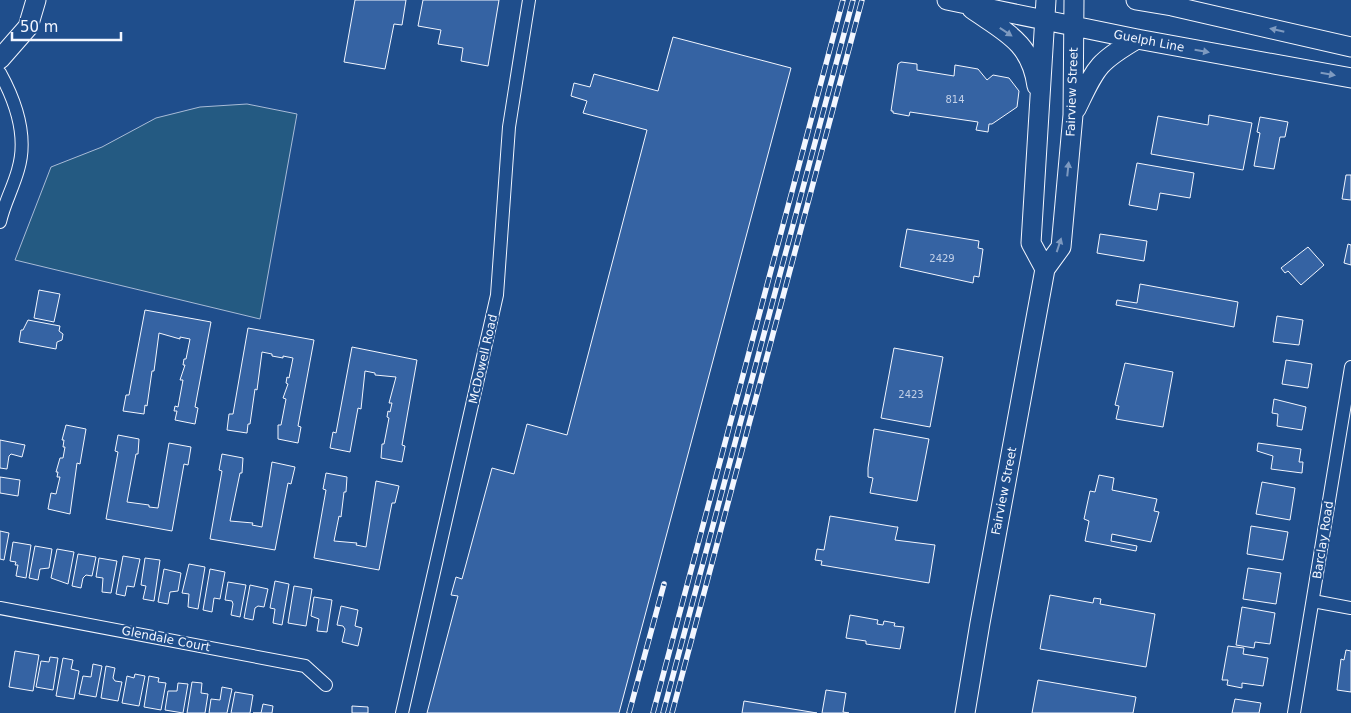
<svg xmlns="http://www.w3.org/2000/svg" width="1351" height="713" font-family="'DejaVu Sans',sans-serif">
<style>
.green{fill:#245a82;stroke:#a8bbd7}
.building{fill:#3563a3;stroke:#f2f6ff}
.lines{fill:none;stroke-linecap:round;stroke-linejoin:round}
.minor-casing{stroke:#f2f6ff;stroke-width:14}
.secondary-casing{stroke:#f2f6ff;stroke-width:21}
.minor{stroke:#1f4e8c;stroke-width:12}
.secondary{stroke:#1f4e8c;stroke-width:19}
.rail-casing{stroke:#f2f6ff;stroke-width:5.5}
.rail{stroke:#1f4e8c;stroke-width:4;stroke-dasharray:11;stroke-linecap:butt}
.oneway{fill:#7e9ac0}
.labels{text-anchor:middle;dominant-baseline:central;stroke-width:4;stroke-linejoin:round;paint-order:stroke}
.number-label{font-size:10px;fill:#c3d1e8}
.street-label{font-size:12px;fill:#f2f6ff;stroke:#1f4e8c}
</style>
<rect width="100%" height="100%" fill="#1f4e8c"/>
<!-- green -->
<path class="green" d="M 247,104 L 297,114 L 260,319 L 15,260 L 51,167 L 102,147 L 156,118 L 200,107 Z"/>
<!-- building -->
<path class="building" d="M 355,0 L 406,0 L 402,25 L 394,24 L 385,69 L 344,62 Z
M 423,0 L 499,0 L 488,66 L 461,61 L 463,48 L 438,44 L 441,30 L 418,26 Z
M 673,37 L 791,68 L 619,713 L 427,713 L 458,596 L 451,595 L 456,577 L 462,579 L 492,468 L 514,474 L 527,424 L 567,435 L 647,130 L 583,113 L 587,101 L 571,96 L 574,83 L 590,87 L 594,74 L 658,91 Z
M 901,62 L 917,64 L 917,70 L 954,76 L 955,65 L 978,69 L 987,80 L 993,75 L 1009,78 L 1019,91 L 1017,107 L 992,124 L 989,124 L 988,132 L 976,130 L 978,122 L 910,112 L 909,116 L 893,113 L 893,111 L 891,111 L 898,64 Z
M 1209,115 L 1252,123 L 1243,170 L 1151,154 L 1158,116 L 1208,125 Z
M 1260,117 L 1288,122 L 1285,137 L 1280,137 L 1274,169 L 1254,166 L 1260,133 L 1257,132 Z
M 1137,163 L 1194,173 L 1190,198 L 1160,193 L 1157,210 L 1129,205 Z
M 1346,175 L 1351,175 L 1351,200 L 1342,199 Z
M 907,229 L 979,241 L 978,248 L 983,249 L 979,277 L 974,276 L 973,283 L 900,267 Z
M 1100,234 L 1147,241 L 1144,261 L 1097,253 Z
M 1348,244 L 1351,245 L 1351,265 L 1344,263 Z
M 1308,247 L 1324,265 L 1301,285 L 1288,271 L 1285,273 L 1281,268 Z
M 1140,284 L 1238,302 L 1234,327 L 1116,305 L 1117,300 L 1137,303 Z
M 39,290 L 60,294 L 54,322 L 34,318 Z
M 145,310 L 211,322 L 195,407 L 198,408 L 195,424 L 175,420 L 177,411 L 174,411 L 175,406 L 178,407 L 183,380 L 180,380 L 185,365 L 183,365 L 184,359 L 186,359 L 190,339 L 180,337 L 180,339 L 159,333 L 154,371 L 152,371 L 147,406 L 145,405 L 144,414 L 123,411 L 126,395 L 129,395 Z
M 1277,316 L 1303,320 L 1299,345 L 1273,342 Z
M 28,320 L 60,326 L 59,331 L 63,334 L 62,340 L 57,342 L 56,349 L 19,342 L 21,330 L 23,330 Z
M 248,328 L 314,340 L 298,426 L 301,427 L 298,443 L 278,439 L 278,425 L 281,425 L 286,399 L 283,398 L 288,384 L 286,383 L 287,377 L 289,378 L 293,358 L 283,356 L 283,358 L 272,356 L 272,354 L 262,352 L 257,390 L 255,389 L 250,424 L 248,424 L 247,433 L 227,430 L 229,414 L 233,414 Z
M 352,347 L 417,360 L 402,445 L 405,446 L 402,462 L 381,458 L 382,444 L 384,444 L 389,418 L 387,417 L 388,411 L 390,412 L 392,403 L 389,403 L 396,377 L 375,375 L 375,373 L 365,371 L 361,409 L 358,408 L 350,452 L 330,448 L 333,432 L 336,433 Z
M 894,348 L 943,357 L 930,427 L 881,418 Z
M 1286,360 L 1312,364 L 1308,388 L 1282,384 Z
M 1125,363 L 1173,372 L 1163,427 L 1116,419 L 1119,406 L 1115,405 Z
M 1274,399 L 1306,407 L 1302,430 L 1277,426 L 1278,414 L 1272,413 Z
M 66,425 L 86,429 L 80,464 L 77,463 L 70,514 L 48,509 L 51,493 L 56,494 L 60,477 L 57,477 L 58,472 L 56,472 L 60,458 L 63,458 L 65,447 L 63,447 L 64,440 L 62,440 Z
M 874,429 L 929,439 L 917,501 L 870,493 L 873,478 L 868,477 L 868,468 Z
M 118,435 L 139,439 L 138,454 L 136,454 L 127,502 L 149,505 L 149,507 L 158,508 L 169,443 L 191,447 L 188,465 L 184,464 L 172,531 L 106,519 L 118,452 L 115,451 Z
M 0,440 L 25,445 L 22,457 L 11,454 L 9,456 L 7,469 L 0,468 Z
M 1258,443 L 1301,449 L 1299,462 L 1303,462 L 1302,473 L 1271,469 L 1273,456 L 1257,451 Z
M 222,454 L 243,458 L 242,473 L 240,473 L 230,521 L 253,523 L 252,525 L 262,527 L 272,462 L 295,467 L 291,484 L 288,483 L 275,550 L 210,539 L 222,471 L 219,470 Z
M 326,473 L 347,477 L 346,492 L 344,492 L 341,517 L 339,516 L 334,541 L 357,543 L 356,545 L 366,547 L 376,481 L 399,486 L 395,503 L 392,503 L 379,570 L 314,558 L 326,490 L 323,489 Z
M 1099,475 L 1114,478 L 1112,490 L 1157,499 L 1154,511 L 1159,512 L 1151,542 L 1112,534 L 1111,541 L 1137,546 L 1136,551 L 1085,541 L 1089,521 L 1084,519 L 1090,491 L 1095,492 Z
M 0,477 L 20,480 L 18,496 L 0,493 Z
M 1262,482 L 1295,488 L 1290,520 L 1256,514 Z
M 830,516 L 896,527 L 898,527 L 895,540 L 935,545 L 929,583 L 821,565 L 822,561 L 815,560 L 817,549 L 824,550 Z
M 1251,526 L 1288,532 L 1283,560 L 1247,554 Z
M 0,531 L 9,533 L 4,560 L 0,559 Z
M 13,542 L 31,545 L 26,578 L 16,576 L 18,565 L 15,565 L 16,562 L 10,561 Z
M 35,546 L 52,549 L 49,568 L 40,569 L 38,580 L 29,578 Z
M 57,549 L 74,552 L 68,584 L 51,578 Z
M 78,554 L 96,557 L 92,576 L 86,575 L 83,578 L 81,588 L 72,586 Z
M 123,556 L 140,559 L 134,587 L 127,586 L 125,596 L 116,594 Z
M 99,558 L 117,561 L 111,593 L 102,592 L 103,578 L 96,577 Z
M 145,558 L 160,560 L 154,601 L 143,599 L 146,586 L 141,585 Z
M 189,564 L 205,567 L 198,609 L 188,607 L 189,594 L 182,593 Z
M 1248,568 L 1281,573 L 1276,604 L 1243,599 Z
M 164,569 L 181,573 L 178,591 L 170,592 L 168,604 L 158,602 Z
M 210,569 L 225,572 L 220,599 L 214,598 L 212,612 L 203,610 Z
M 275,581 L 289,584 L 282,625 L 273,623 L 275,609 L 270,608 Z
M 228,582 L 246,585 L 240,617 L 231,615 L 233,604 L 232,601 L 225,600 Z
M 250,585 L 268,589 L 264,607 L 258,606 L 255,608 L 253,620 L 244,618 Z
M 294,586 L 312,589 L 306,626 L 288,623 Z
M 1050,595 L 1093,603 L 1094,598 L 1101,599 L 1100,604 L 1155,614 L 1146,667 L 1040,649 Z
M 314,597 L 332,600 L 327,632 L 317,631 L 319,619 L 311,616 Z
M 341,606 L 358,610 L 355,626 L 362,628 L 358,646 L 342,642 L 345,629 L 343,626 L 337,625 Z
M 1242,607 L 1275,613 L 1270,644 L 1255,642 L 1254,648 L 1236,645 Z
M 850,615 L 878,620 L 877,624 L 883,625 L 884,621 L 895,623 L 894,626 L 904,627 L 900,649 L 866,644 L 866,641 L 846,638 Z
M 1228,646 L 1244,648 L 1243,654 L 1268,658 L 1263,686 L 1242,683 L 1242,688 L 1227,685 L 1228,680 L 1222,680 Z
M 1346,650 L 1351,651 L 1351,692 L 1337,690 L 1341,659 L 1344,660 Z
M 15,651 L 39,655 L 33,691 L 9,687 Z
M 50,657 L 58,658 L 53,690 L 36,687 L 41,661 L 49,662 Z
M 63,658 L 73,660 L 71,669 L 79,671 L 74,699 L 56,696 Z
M 93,664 L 102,666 L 96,697 L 79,694 L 83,676 L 91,677 Z
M 106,666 L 115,668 L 113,678 L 115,681 L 122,682 L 118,701 L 101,698 Z
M 135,674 L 145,676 L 139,706 L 122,703 L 127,676 L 134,678 Z
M 149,676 L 159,678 L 158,682 L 166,683 L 161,710 L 144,707 Z
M 1038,680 L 1136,697 L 1133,713 L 1032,713 Z
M 192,682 L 202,683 L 201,693 L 208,694 L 205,713 L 187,713 Z
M 178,683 L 188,684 L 183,713 L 165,710 L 168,691 L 177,691 Z
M 222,687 L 232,689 L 227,713 L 209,713 L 211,699 L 220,700 Z
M 826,690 L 846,693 L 843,712 L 849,713 L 822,713 Z
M 235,692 L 253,695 L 250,713 L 231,713 Z
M 1235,699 L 1261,703 L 1259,713 L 1232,713 Z
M 744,701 L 817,713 L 742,713 Z
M 263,704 L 273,706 L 272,713 L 253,713 L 261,713 Z
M 352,706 L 368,707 L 368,713 L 352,713 Z"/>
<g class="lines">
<defs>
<path id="minor" d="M 0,73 C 16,102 28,137 18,170 C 13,188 4,204 0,222
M 1313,601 L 1351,608
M 0,608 L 305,666 L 326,685
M 402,713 L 497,295 L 509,127 L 529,0
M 1294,713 L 1351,367"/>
<path id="secondary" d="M 947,0 L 1137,39 L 1351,78
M 1136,0 L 1172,6 L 1351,47
M 972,9 C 1005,32 1031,42 1037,86
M 0,59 L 28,27 L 36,0
M 1076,109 C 1096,68 1096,63 1137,39
M 1045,269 L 1031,243 L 1046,0
M 965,713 L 980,623 L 1045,269 L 1061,247 L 1073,115 L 1074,0"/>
</defs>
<!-- minor casing -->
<use href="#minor" class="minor-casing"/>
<!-- secondary casing -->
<use href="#secondary" class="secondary-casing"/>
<!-- minor -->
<use href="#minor" class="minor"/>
<!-- secondary -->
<use href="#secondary" class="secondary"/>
<defs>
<path id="rail" d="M 629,713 L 664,584
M 653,713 L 843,0
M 663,713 L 853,0
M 672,713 L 862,0"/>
</defs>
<!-- rail casing -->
<use href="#rail" class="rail-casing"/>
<!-- rail -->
<use href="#rail" class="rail"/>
</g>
<!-- one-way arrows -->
<defs><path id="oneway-solid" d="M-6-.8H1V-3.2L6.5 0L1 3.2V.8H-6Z" transform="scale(1.25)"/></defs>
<g class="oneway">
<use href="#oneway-solid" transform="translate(1277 30) rotate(-167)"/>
<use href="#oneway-solid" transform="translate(1006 32) rotate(34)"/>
<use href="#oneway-solid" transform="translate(1202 51) rotate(10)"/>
<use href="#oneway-solid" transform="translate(1328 74) rotate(10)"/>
<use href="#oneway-solid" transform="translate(1068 169) rotate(-84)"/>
<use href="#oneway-solid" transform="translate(1059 245) rotate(-72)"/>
</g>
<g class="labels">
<!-- number labels -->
<g class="number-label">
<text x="955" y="99">814</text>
<text x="942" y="258">2429</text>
<text x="911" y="394">2423</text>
</g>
<!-- street labels -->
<g class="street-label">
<text transform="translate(1149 41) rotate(11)">Guelph Line</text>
<text transform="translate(1072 92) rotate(-88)">Fairview Street</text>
<text transform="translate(483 359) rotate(-77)">McDowell Road</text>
<text transform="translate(1004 491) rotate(-79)">Fairview Street</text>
<text transform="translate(1323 540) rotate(-81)">Barclay Road</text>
<text transform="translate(166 639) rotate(11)">Glendale Court</text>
</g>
</g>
<!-- scale -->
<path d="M12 32v8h109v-8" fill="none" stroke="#f2f6ff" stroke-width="2.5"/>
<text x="20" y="32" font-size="15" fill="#f2f6ff" stroke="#1f4e8c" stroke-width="4" paint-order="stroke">50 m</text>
</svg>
